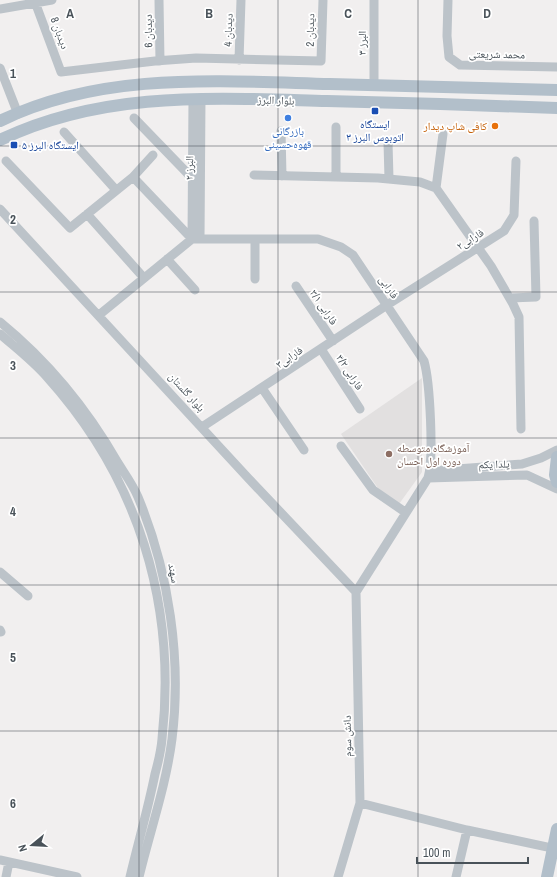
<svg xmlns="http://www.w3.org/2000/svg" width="557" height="877" font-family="'Archivo Narrow','Noto Naskh Arabic',sans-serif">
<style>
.education{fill:#e2e0e0}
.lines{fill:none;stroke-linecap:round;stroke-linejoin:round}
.minor{stroke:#bcc3c9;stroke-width:9}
.major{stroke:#b2bfca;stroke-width:12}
.grid{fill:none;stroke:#495259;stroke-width:1;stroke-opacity:0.55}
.transit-dot{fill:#1a4fb4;stroke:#fff;stroke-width:1.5}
.shop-dot{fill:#3f7fe0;stroke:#fff;stroke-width:1.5}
.food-dot{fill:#e8710a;stroke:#fff;stroke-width:1.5}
.education-dot{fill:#8d6e63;stroke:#fff;stroke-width:1.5}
.labels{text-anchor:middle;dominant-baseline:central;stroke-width:3.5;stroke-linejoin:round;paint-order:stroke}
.street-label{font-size:11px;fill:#495259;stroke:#fff}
.transit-label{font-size:11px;fill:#164399;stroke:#fff}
.food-label{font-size:11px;fill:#c56008;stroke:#fff;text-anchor:end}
.shop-label{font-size:11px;fill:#366cbe;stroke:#fff}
.education-label{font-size:11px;fill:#785e54;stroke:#fff;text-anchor:start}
.grid-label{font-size:13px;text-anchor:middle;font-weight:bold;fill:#495259;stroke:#fff;stroke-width:3.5;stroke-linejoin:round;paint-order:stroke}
</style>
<rect width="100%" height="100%" fill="#f1efef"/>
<!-- education -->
<path class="education" d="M 422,378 L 422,472 L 399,504 L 382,494 L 341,434 Z"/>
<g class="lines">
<!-- minor -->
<path class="minor" d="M 159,0 L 160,61
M 374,0 L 374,85
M 448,0 L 447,36 L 449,57 L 460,65 L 557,67
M 35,2 L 61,72 L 155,61 L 196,58 L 321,61 L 323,0
M 0,9 L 52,0
M 239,60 L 241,0
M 0,68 L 18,114
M 134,118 L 192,178
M 281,131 L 282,176
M 64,132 L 116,190
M 388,142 L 389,179
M 6,161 L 70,228 L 133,177 L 192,239
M 254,175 L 378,178 L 420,182 L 436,188 L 491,266 L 513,304 L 519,317 L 521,429
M 133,177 L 153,155
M 336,177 L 336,127
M 436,188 L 443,134
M 0,209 L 249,479 L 356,592
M 87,214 L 144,278
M 192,239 L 193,99
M 200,239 L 201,98
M 167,259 L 195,290
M 255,279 L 255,239
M 296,286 L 333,341
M 510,298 L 536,297 L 534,221
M 99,315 L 192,239 L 318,239 L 341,247 L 353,255 L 424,361 C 430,382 434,458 428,478 L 356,592
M 0,322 C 49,362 86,407 118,463 C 125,474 133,485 138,497 C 169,572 182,659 172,739 C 166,786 150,831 139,877
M 0,334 C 16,348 33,361 47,377 C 138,478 177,603 162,739 C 161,751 158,763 155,774 C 148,809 138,843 130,877
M 321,349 L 360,409
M 262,388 L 304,450
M 202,427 L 387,305 L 504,231 L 514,215 L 516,161
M 341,446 L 373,490 L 405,512
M 430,471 L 522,464 L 541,458 L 557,450
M 428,478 L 527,475 L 557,489
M 0,572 L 28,596
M 0,630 L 1,632
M 360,803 L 467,830 L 557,849
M 0,860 L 77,877
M 6,877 L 9,862
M 338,877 L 360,803 L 356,592
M 456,877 L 467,830"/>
<!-- major -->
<path class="major" d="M 0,121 C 102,71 220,81 330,84 C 406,86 481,88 557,90
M 0,140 C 104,90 215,98 327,101 C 404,103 480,105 557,108
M 557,457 L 555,475 L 557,482
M 547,877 L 557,829"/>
</g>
<!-- grid -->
<path class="grid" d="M 139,0 L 139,877M 278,0 L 278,877M 418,0 L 418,877M 0,146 L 557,146M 0,292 L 557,292M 0,438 L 557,438M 0,585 L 557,585M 0,731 L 557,731"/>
<!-- markers -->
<g class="transit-dot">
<rect x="371" y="107" width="8" height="8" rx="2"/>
<rect x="10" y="141" width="8" height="8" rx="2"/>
</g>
<circle class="shop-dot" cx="288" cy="118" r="4"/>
<circle class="food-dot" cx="495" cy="126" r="4"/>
<circle class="education-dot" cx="389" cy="454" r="4"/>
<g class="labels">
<!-- street labels -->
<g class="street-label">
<text transform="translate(228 30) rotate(-88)">دیدبان 4</text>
<text transform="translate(310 30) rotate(-89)">دیدبان 2</text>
<text transform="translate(148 31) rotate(-91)">دیدبان 6</text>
<text transform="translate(60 33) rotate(70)">دیدبان 8</text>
<text transform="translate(362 43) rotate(-90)">البرز ۳</text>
<text transform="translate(497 54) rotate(1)">محمد شریعتی</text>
<text transform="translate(276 100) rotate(2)">بلوار البرز</text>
<text transform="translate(189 168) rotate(-89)">البرز ۲</text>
<text transform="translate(470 239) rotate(-32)">فارابی۲</text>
<text transform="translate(389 287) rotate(55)">فارابی</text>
<text transform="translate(324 307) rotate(56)">فارابی ۳/۱</text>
<text transform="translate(289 357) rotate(-34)">فارابی۳</text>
<text transform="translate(350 372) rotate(57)">فارابی ۳/۲</text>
<text transform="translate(187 392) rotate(48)">بلوار گلستان</text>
<text transform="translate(494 464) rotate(-2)">یلدا یکم</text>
<text transform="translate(174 573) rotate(79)">سهند</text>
<text transform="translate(347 736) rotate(-91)">دانش سوم</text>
</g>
<!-- transit labels -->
<g class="transit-label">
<text x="375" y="124">ایستگاه<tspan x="375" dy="13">اتوبوس البرز ۳</tspan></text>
<text x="22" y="145" text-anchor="start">ایستگاه البرز ۵</text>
</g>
<!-- food labels -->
<g class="food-label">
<text x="487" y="126">کافی شاپ دیدار</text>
</g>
<!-- shop labels -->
<g class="shop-label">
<text x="288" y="131">بازرگانی<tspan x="288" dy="13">قهوه‌حسینی</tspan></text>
</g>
<!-- education labels -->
<g class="education-label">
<text x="397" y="448">آموزشگاه متوسطه<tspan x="397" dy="13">دوره اول احسان</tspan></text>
</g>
</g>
<g class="grid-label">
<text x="70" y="18">A</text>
<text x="209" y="18">B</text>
<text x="348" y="18">C</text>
<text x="487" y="18">D</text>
<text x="13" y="78">1</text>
<text x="13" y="224">2</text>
<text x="13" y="370">3</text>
<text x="13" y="516">4</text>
<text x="13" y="662">5</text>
<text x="13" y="808">6</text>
</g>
<!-- north arrow -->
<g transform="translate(32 845) rotate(252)" stroke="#ffffff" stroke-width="3" paint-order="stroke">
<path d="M0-3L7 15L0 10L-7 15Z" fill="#495259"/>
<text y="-6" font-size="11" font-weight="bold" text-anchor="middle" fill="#495259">N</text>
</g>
<!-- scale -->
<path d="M417 857v6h111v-6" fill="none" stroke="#495259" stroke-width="2"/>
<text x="423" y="857" font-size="12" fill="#495259" stroke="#ffffff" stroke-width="3" paint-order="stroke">100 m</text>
</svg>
